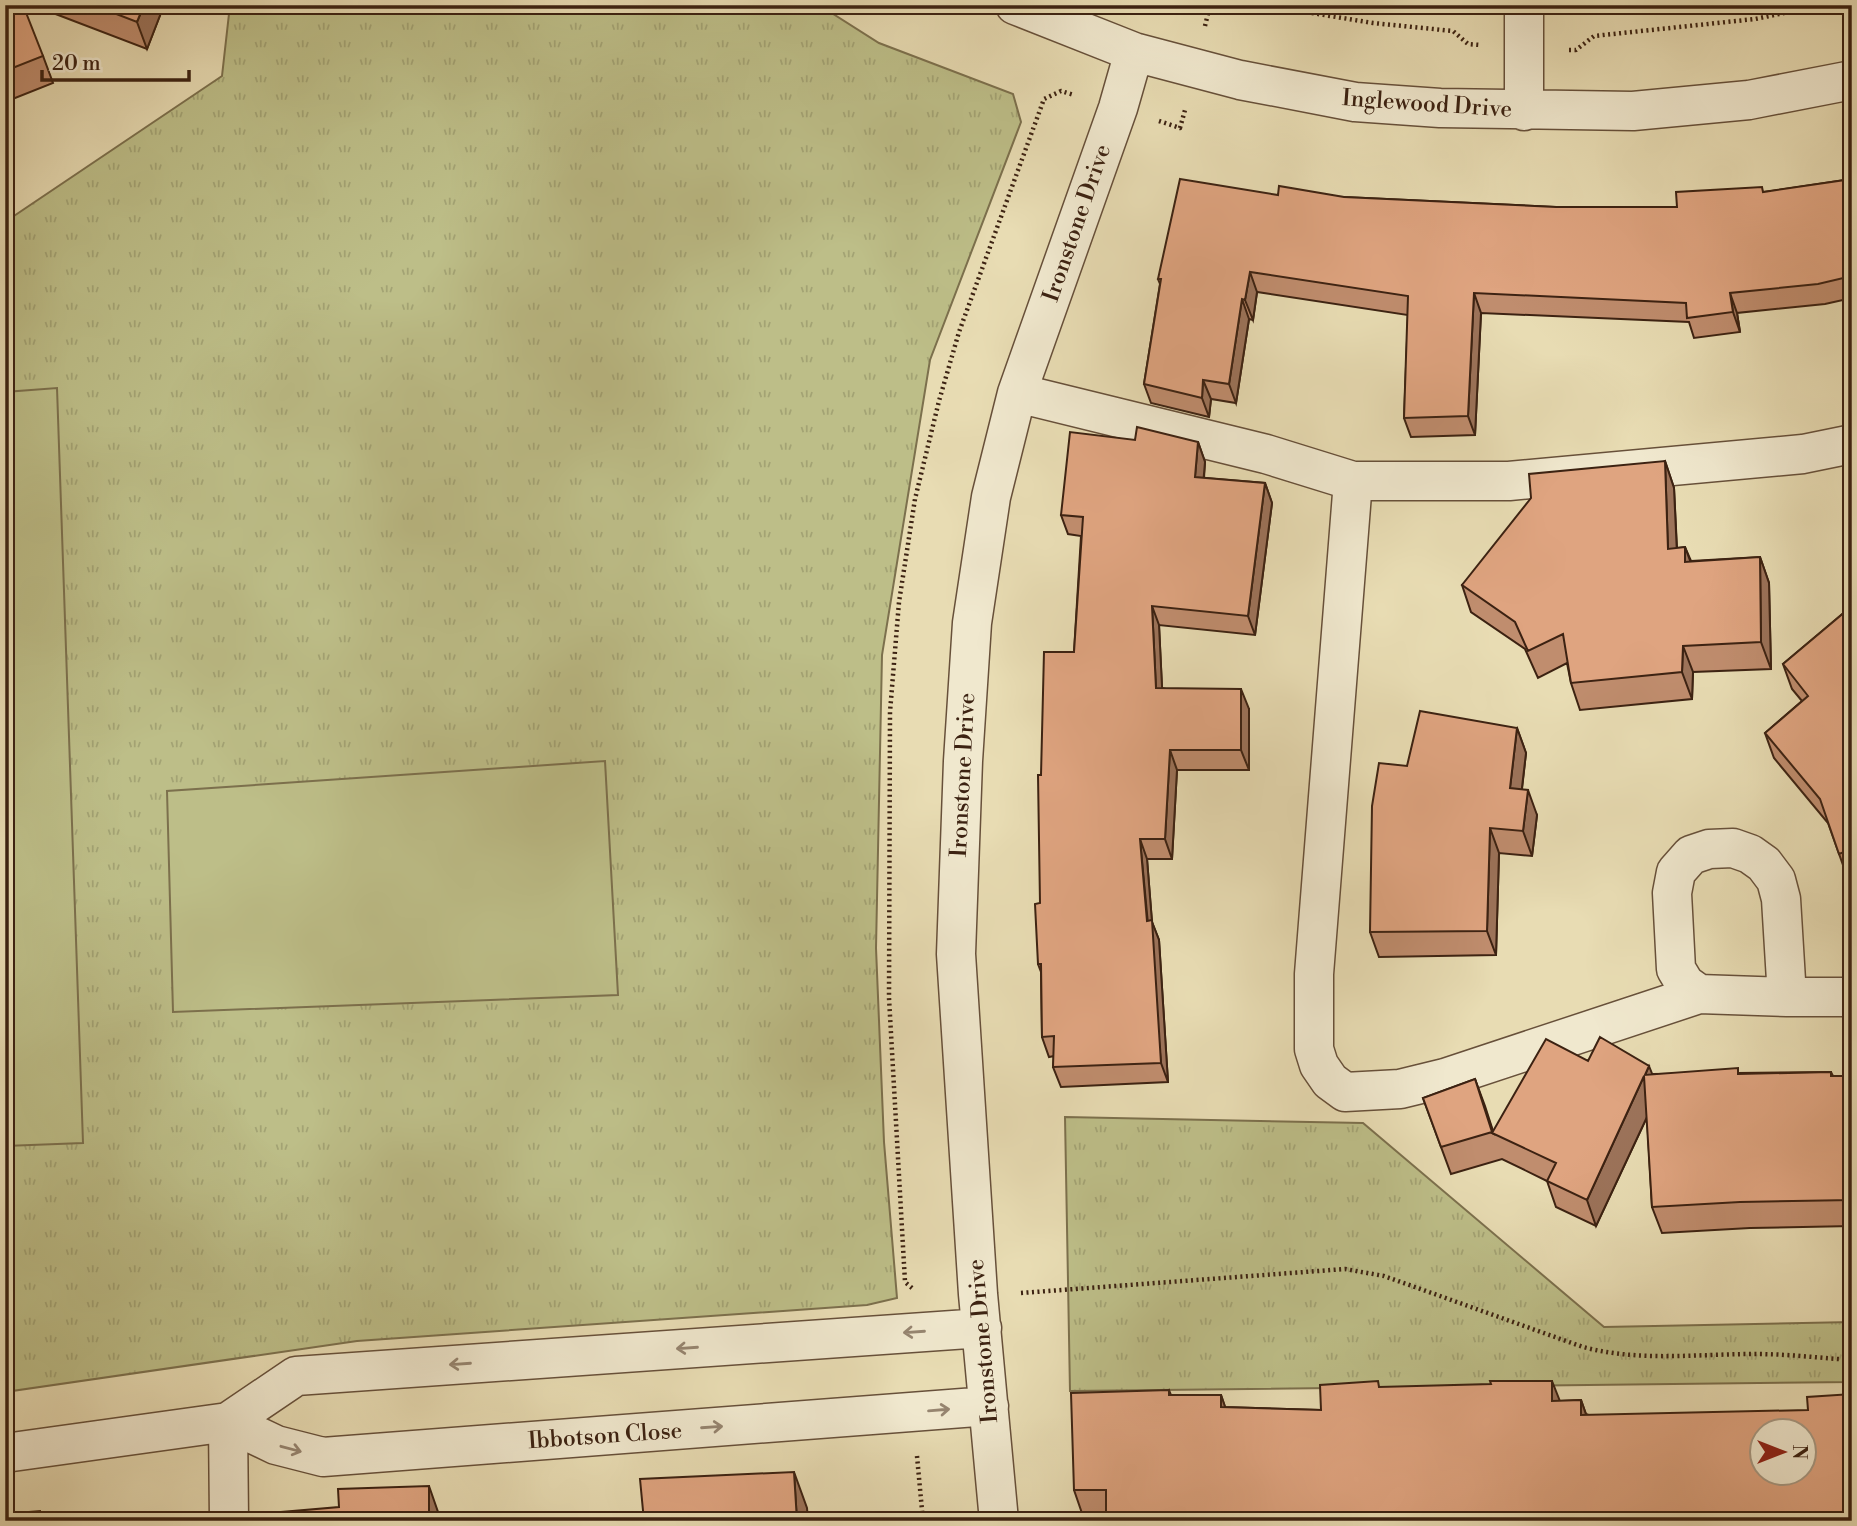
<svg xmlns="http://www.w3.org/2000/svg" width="1857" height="1526" font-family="'Libre Bodoni',serif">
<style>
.park{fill:url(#park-tufts);stroke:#7c704d;stroke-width:2}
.pitch{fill:#bdbe88;stroke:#7c704d;stroke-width:2}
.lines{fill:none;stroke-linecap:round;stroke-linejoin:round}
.minor-casing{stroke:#67503a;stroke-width:41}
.path{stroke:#3c2212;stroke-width:4.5;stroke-dasharray:2 3.5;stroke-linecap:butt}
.minor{stroke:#f0e8ce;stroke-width:38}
.wall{fill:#c08d6e;stroke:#3c2212;stroke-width:2}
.shaded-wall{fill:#9c735a;stroke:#3c2212;stroke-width:2}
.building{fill:#dfa480;stroke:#3c2212;stroke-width:2;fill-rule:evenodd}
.oneway{stroke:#968570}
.labels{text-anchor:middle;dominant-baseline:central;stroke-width:5;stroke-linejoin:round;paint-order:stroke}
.street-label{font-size:23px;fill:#3c2212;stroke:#f0e8ce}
</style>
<defs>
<pattern id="park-tufts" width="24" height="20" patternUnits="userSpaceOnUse" patternTransform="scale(1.75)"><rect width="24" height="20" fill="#bdbe88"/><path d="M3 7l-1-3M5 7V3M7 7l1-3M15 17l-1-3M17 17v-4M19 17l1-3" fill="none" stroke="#a3a374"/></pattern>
</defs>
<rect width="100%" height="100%" fill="#e8dcb3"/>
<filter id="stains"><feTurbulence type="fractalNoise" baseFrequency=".00286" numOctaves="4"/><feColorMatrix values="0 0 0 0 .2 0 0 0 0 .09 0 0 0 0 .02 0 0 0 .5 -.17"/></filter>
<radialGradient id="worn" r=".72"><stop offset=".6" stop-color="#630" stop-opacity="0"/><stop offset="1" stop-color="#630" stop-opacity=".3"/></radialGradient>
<!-- park -->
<path class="park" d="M 230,5 L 819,5 L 879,43 L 1013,94 L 1021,122 L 930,360 L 882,655 L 876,948 L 884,1142 L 897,1298 L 867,1305 L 357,1341 L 5,1392 L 5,222 L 222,76 Z
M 1065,1117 L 1363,1123 L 1604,1327 L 1852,1322 L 1852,1382 L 1070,1391 Z"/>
<!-- pitch -->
<path class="pitch" d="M 57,388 L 83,1143 L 5,1146 L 5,392 Z
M 605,761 L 618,995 L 173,1012 L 167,791 Z"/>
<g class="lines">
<defs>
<path id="minor" d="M 1015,5 L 1134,52 L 1240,80 L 1355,102 L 1440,108 L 1633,111 L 1749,100 L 1852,80
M 1524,5 L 1524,111
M 1017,393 L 1266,454 L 1353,481 L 1509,481 L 1803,454 L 1852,444
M 1353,481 L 1314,974 L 1314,1049 L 1319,1065 L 1330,1081 L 1345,1092 L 1400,1089 L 1445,1078 L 1699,994
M 1787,997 L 1781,899 L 1776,880 L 1764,864 L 1750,854 L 1733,848 L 1709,849 L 1691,855 L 1676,872 L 1672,893 L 1676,969 L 1685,984 L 1699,994 L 1787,997 L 1852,997
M 228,1422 L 276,1445 L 323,1457 L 989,1406
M 228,1422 L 229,1521
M 5,1453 L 228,1422 L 296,1376 L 982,1328
M 999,1521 L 978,1294 L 956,954 L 963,761 L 972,623 L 991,497 L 1017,393 L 1118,108 L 1134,52"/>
</defs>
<!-- minor casing -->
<use href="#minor" class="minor-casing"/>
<!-- path -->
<path class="path" d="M 1263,5 L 1373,23 L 1453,31 L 1468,44 L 1480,45
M 1205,26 L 1210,5
M 1569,50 L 1576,50 L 1594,36 L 1755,19 L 1822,5
M 1159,121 L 1180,128 L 1185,110
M 912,1288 L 905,1282 L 889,998 L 890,712 L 899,602 L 915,499 L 939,401 L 959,332 L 1044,99 L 1061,91 L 1074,95
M 1021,1293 L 1345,1269 L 1384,1276 L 1583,1347 C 1639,1362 1697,1354 1755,1354 C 1787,1354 1820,1358 1852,1360
M 917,1456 L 923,1521"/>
<!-- minor -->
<use href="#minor" class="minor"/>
</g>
<!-- wall -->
<path class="wall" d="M 5,5 L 43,56 L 53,83 L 5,102 Z
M 32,5 L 164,5 L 147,49 Z
M 1852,179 L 1852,298 L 1825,304 L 1737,313 L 1740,332 L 1694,338 L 1689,322 L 1481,313 L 1475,435 L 1411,437 L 1404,418 L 1408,315 L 1257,292 L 1253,320 L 1249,319 L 1236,403 L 1211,399 L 1209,417 L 1151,403 L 1144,384 L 1160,284 L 1158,279 L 1278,195 L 1344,197 L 1556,207 L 1677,207 L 1764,192 Z
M 1135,440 L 1198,442 L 1205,462 L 1204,478 L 1265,483 L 1272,503 L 1255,635 L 1159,625 L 1162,688 L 1249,709 L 1249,770 L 1177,770 L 1172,859 L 1147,859 L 1152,922 L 1159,940 L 1168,1082 L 1061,1087 L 1053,1067 L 1054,1056 L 1049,1057 L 1042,1037 L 1041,972 L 1038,964 L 1040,903 L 1074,652 L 1081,536 L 1068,534 L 1061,515 Z
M 1665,461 L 1674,488 L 1677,548 L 1685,547 L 1691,561 L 1760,557 L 1769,583 L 1771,669 L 1693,672 L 1692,699 L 1580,710 L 1571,683 L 1567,663 L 1538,678 L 1525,649 L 1471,612 L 1462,585 Z
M 1852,606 L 1852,878 L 1848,879 L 1828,823 L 1774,758 L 1765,733 L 1802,701 L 1792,689 L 1783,664 Z
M 1517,728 L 1526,753 L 1522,789 L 1537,815 L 1532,856 L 1499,853 L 1496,955 L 1379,957 L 1370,932 Z
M 1588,1061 L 1652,1074 L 1831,1072 L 1833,1076 L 1852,1076 L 1852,1226 L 1750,1228 L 1662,1233 L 1652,1207 L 1647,1117 L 1596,1226 L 1556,1207 L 1547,1181 L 1502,1159 L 1451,1174 L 1423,1098 L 1475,1079 L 1493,1132 Z
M 1380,1387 L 1560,1401 L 1581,1400 L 1586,1414 L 1852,1521 L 1084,1519 L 1074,1490 L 1169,1390 L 1171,1395 L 1221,1395 L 1225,1407 L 1321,1410 Z"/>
<!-- shaded-wall -->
<path class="shaded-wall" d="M 144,5 L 164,5 L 147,49 L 137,22 Z
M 1250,272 L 1257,292 L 1253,320 L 1245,300 Z
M 1474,293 L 1481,313 L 1475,435 L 1468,416 Z
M 1730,293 L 1737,313 L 1740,332 L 1733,312 Z
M 1242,299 L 1249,319 L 1236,403 L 1229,384 Z
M 1203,380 L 1211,399 L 1209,417 L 1202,398 Z
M 1198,442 L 1205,462 L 1202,497 L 1195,477 Z
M 1665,461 L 1674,488 L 1678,576 L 1668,549 Z
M 1265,483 L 1272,503 L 1255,635 L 1248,616 Z
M 1685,547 L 1695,574 L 1685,562 Z
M 1760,557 L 1769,583 L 1771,669 L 1761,642 Z
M 1152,606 L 1159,625 L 1163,707 L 1156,688 Z
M 1683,646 L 1693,672 L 1692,699 L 1682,672 Z
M 1241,689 L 1249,709 L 1249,770 L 1241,750 Z
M 1517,728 L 1526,753 L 1519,813 L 1510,788 Z
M 1170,750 L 1177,770 L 1172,859 L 1165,839 Z
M 1528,790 L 1537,815 L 1532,856 L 1523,831 Z
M 1490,828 L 1499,853 L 1496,955 L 1487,931 Z
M 1140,839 L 1147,859 L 1152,922 L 1159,940 L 1168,1082 L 1161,1063 Z
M 1649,1066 L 1659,1091 L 1645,1075 Z
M 1644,1076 L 1654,1102 L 1596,1226 L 1587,1200 Z
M 1475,1079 L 1485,1106 L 1494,1134 L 1492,1133 Z
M 1552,1381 L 1563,1409 L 1552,1401 Z
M 1221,1395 L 1231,1424 L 1221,1407 Z
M 1581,1400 L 1591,1429 L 1581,1415 Z
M 794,1472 L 807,1508 L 808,1521 L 797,1521 Z
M 429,1486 L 438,1512 L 438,1521 L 429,1521 Z"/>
<!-- building -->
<path class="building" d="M 5,5 L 23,5 L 43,56 L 5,71 Z
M 93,5 L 144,5 L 137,22 Z
M 1180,179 L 1278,195 L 1279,186 L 1344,197 L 1556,207 L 1677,207 L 1676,192 L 1762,187 L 1763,192 L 1852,179 L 1852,276 L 1818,284 L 1730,293 L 1733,312 L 1687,318 L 1686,303 L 1474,293 L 1468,416 L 1404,418 L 1408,296 L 1250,272 L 1245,300 L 1242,299 L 1229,384 L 1203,380 L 1202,398 L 1144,384 L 1161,279 L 1158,279 Z
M 1137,427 L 1198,442 L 1195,477 L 1265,483 L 1248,616 L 1152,606 L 1156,688 L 1241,689 L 1241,750 L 1170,750 L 1165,839 L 1140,839 L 1147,921 L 1152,920 L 1161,1063 L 1053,1067 L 1054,1036 L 1042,1037 L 1041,964 L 1038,964 L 1035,904 L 1040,903 L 1038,775 L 1041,775 L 1044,652 L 1074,652 L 1083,517 L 1061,515 L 1070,432 L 1135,440 Z
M 1665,461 L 1668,549 L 1685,547 L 1685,562 L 1760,557 L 1761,642 L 1683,646 L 1682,672 L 1571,683 L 1563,634 L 1528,651 L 1515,622 L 1462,585 L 1531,498 L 1529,474 Z
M 1852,606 L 1852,849 L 1839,854 L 1820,799 L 1765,733 L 1808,696 L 1783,664 Z
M 1420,711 L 1517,728 L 1510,788 L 1528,790 L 1523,831 L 1490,828 L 1487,931 L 1370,932 L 1372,806 L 1379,763 L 1407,766 Z
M 1600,1037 L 1649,1066 L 1645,1075 L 1738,1068 L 1738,1074 L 1831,1072 L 1831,1076 L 1852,1076 L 1852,1200 L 1740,1202 L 1652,1207 L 1644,1076 L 1587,1200 L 1547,1181 L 1556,1163 L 1492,1133 L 1546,1039 L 1588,1061 Z
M 1475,1079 L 1492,1132 L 1441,1147 L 1423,1098 Z
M 1378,1381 L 1379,1387 L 1491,1384 L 1490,1381 L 1552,1381 L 1552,1401 L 1581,1400 L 1581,1415 L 1808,1410 L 1807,1397 L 1852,1394 L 1852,1521 L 1106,1521 L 1106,1490 L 1074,1490 L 1071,1393 L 1169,1390 L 1169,1395 L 1221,1395 L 1221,1407 L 1321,1410 L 1320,1385 ZM 1762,1432 L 1804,1432 L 1804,1474 L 1762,1474 Z
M 794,1472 L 797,1521 L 644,1521 L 640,1479 Z
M 429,1486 L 429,1521 L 270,1521 L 270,1513 L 339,1507 L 338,1489 Z
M 40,1511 L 41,1521 L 5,1521 L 5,1514 Z"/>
<!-- one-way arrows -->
<defs><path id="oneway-shaft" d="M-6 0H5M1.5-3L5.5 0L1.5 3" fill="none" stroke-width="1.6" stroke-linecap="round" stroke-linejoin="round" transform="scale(1.75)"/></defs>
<g class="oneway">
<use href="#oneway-shaft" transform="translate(914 1332) rotate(176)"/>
<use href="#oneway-shaft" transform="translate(687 1348) rotate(176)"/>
<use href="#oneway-shaft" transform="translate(460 1364) rotate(176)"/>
<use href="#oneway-shaft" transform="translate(939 1410) rotate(-5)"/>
<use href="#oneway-shaft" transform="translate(712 1427) rotate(-4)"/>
<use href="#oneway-shaft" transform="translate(291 1449) rotate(15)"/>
</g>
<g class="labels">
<!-- street labels -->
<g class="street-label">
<text transform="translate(1427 104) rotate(4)">Inglewood Drive</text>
<text transform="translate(1077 223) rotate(-71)">Ironstone Drive</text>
<text transform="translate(963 775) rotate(-87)">Ironstone Drive</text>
<text transform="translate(983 1341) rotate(-95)">Ironstone Drive</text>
<text transform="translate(605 1436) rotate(-4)">Ibbotson Close</text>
</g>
</g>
<!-- margin -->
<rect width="1857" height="1526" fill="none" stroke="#e8dcb3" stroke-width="28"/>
<rect x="7" y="7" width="1843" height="1512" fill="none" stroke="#3c2212" stroke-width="3.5"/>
<rect x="14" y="14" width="1829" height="1498" fill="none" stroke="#3c2212" stroke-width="2"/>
<!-- north arrow -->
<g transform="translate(1783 1452) rotate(90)"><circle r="33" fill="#f0e8ce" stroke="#a89983" stroke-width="2"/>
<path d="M0-5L12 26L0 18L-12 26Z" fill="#8f2418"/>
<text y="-10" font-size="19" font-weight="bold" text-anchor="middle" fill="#3c2212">N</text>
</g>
<!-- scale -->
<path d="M42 70v10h147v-10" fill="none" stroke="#3c2212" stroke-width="3.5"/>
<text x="52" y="70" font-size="21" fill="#3c2212" stroke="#f0e8ce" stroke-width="5" paint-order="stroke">20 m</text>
<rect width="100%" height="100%" filter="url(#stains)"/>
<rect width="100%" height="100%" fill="url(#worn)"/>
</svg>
